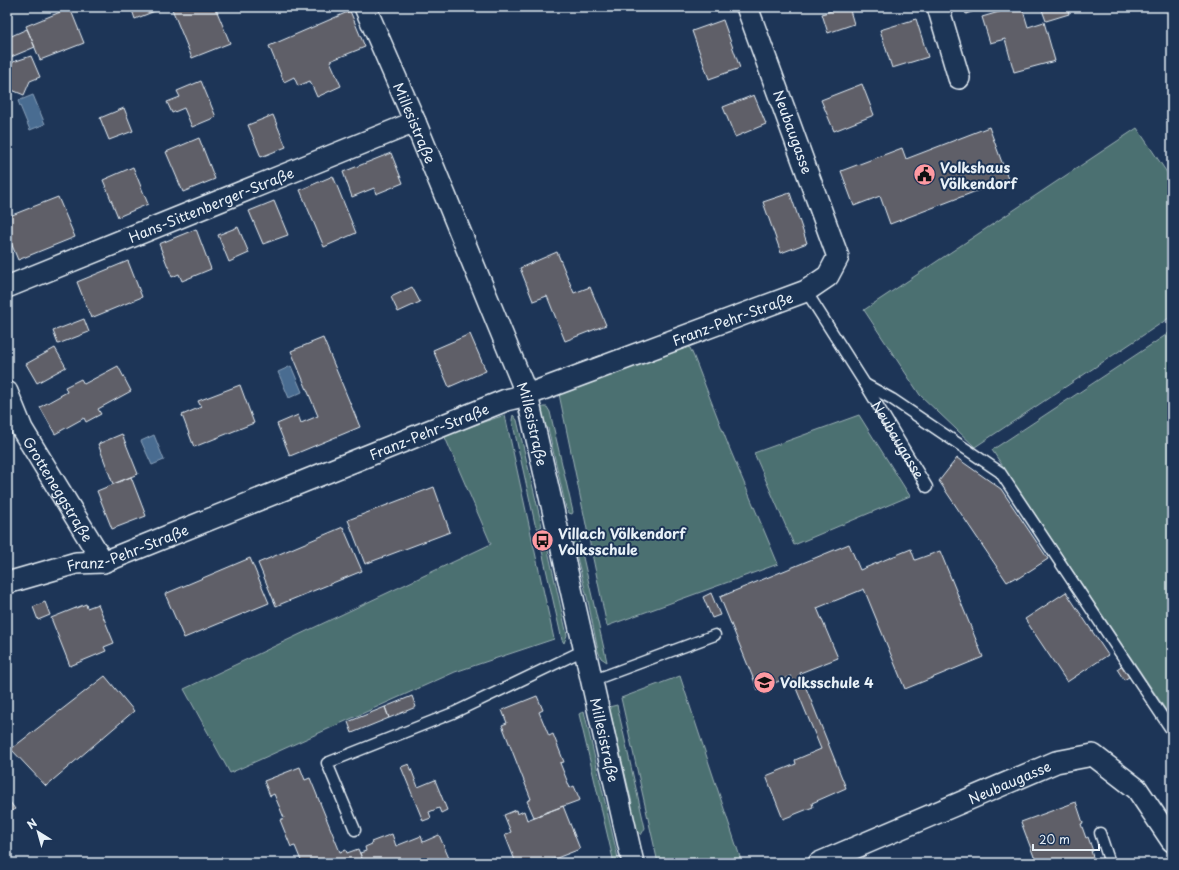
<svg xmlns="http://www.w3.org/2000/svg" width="1179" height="870" font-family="'Playpen Sans',sans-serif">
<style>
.green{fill:#4b6f71;stroke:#9ab0b4}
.water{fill:#4a6c91;stroke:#89a1ba}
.building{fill:#5e5e68;stroke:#e8f1f8}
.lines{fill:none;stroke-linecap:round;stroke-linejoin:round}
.lane-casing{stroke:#e8f1f8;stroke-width:13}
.street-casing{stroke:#e8f1f8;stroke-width:24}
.lane{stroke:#1d3557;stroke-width:10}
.street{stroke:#1d3557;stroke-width:21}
.labels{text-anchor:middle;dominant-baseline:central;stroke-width:4;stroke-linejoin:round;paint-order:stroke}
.street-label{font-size:14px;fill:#e8f1f8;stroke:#1d3557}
.poi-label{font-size:14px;font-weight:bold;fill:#e8f1f8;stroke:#1d3557;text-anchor:start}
</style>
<rect width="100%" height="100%" fill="#1d3557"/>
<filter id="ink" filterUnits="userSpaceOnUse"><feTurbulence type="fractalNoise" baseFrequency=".025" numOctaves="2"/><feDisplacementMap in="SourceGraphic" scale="8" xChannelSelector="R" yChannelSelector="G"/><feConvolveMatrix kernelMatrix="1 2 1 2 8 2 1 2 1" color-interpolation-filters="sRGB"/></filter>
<g filter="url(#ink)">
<!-- green -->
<path class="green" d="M 1137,128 L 1172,180 L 1172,316 L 975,447 L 920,395 L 864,310 Z
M 1172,331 L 1172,719 L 992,450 Z
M 684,344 L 690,348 L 694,357 L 729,447 L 778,564 L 607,626 L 559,394 Z
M 543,407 L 547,407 L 550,412 L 573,512 L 572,514 L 569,513 L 566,508 L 548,428 L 540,421 L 540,409 Z
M 505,415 L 554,639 L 455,672 L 230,773 L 184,689 L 491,544 L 444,435 Z
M 513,415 L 517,420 L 542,526 L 538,529 L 535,524 L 532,510 L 512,420 Z
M 859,415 L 910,496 L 794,545 L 754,453 Z
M 576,527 L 605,653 L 607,662 L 601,658 L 598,651 L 588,601 L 572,538 L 571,532 Z
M 540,542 L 543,542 L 547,546 L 567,635 L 564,643 L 562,640 Z
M 680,676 L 742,863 L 658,863 L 621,698 Z
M 617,705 L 645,828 L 641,835 L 634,826 L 629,806 L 632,803 L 631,799 L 609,707 Z
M 584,711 L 618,858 L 619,863 L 614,863 L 579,714 Z"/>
<!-- water -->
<path class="water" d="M 33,95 L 45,124 L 30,130 L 18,101 Z
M 291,366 L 302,392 L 289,398 L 278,372 Z
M 154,435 L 164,460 L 152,465 L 141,441 Z"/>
<!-- building -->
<path class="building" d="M 131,7 L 165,7 L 135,19 Z
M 178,7 L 215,7 L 230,43 L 192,58 L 172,9 Z
M 843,7 L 849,7 L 854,24 L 828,33 L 822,14 Z
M 964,7 L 986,7 L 966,14 Z
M 1016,7 L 1022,7 L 1028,27 L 1044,22 L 1055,61 L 1014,72 L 1005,39 L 990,43 L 982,17 Z
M 1041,7 L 1067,7 L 1069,14 L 1046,21 Z
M 70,8 L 84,43 L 40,60 L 26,26 Z
M 350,11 L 365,47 L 330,61 L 341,86 L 317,97 L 310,81 L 298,86 L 294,77 L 284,82 L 269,46 Z
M 916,19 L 928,57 L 892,68 L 880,30 Z
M 723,20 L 740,68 L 709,79 L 692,31 Z
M 27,29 L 35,47 L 11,57 L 7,48 L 7,38 Z
M 31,56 L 40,77 L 30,81 L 24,95 L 7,88 L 7,73 L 13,62 Z
M 201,81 L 216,117 L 192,127 L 184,108 L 172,113 L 167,102 L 180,97 L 177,91 Z
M 862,84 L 874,115 L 834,131 L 821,100 Z
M 754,95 L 766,124 L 735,137 L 723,107 Z
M 124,108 L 133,131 L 109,140 L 100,118 Z
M 273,115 L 286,147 L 261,157 L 248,125 Z
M 989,127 L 1008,179 L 890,224 L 880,196 L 854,206 L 841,171 L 902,148 L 906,159 Z
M 199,138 L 215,179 L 183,192 L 166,152 Z
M 391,153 L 403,183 L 376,194 L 374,188 L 352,197 L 343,172 Z
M 133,167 L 148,204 L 118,217 L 103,180 Z
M 333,176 L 356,233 L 324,247 L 300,190 Z
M 790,193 L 807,243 L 781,253 L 763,202 Z
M 58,197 L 75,237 L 18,260 L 7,233 L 7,217 Z
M 274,201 L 288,235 L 263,244 L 249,211 Z
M 238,227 L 249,253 L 229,262 L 218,235 Z
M 196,229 L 211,269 L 182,281 L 179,274 L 172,277 L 159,244 Z
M 557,252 L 574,293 L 590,287 L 606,325 L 565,341 L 547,296 L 533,301 L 520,268 Z
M 128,261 L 142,297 L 91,318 L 77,282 Z
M 412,287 L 420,302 L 398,312 L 391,297 Z
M 84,319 L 89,332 L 58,344 L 53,331 Z
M 470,334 L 486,371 L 449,387 L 433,350 Z
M 323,338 L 360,427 L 290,456 L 277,424 L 298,415 L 301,423 L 318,416 L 291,351 Z
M 55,348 L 66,367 L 37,383 L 26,364 Z
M 118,366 L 131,391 L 98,409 L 101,414 L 86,422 L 84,418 L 55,434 L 40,407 L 67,392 L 65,387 L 81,379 L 84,384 Z
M 240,385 L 254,423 L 194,447 L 182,415 L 201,407 L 198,401 Z
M 122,434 L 138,474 L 113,484 L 98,444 Z
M 957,458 L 1001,489 L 1048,559 L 1017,579 L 1016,577 L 1007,582 L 939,481 Z
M 131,477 L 146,516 L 112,529 L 97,491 Z
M 434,487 L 450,532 L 365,564 L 348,520 Z
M 343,527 L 362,571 L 276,606 L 258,563 Z
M 849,544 L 860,570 L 911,549 L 915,560 L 940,551 L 983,657 L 905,689 L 864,589 L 817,608 L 838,658 L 800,673 L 846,788 L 812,803 L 813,807 L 783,819 L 766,776 L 796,764 L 795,760 L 821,749 L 791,676 L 758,690 L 720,597 Z
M 250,558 L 269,603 L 184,638 L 165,594 Z
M 1066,592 L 1108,655 L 1067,682 L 1025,619 Z
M 711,593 L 720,615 L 712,618 L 703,597 Z
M 45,602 L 50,615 L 38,620 L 33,607 Z
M 86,604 L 87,608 L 98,604 L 114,643 L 104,647 L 106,651 L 70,666 L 51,618 Z
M 1124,664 L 1132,675 L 1124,680 L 1117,669 Z
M 105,676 L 134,711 L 46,786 L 11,749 Z
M 412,696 L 416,707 L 389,718 L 385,707 Z
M 537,696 L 543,710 L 539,712 L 549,736 L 553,734 L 564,762 L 560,763 L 570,788 L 574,786 L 580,800 L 534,817 L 527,801 L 531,799 L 502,725 L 507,723 L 502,710 Z
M 385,707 L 389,718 L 352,733 L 348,722 Z
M 409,764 L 418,787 L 435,780 L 447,810 L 441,813 L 439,808 L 429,812 L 431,818 L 423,821 L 401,767 Z
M 300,767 L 305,780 L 310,778 L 340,852 L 346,850 L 347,853 L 358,849 L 363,861 L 357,863 L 302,863 L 295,846 L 291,847 L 280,820 L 284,818 L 274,794 L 270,796 L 264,781 Z
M 7,798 L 15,809 L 7,814 Z
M 1076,802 L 1083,823 L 1081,824 L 1086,838 L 1088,837 L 1093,851 L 1091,851 L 1095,863 L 1034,863 L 1036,862 L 1021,822 Z
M 563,806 L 580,849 L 544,863 L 516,863 L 505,835 L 511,832 L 504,815 L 516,810 L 517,814 L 524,811 L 527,820 Z
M 392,834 L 396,846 L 421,836 L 423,842 L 439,835 L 451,863 L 357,863 L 363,861 L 360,853 L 366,851 L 365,847 L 372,844 L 371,842 Z"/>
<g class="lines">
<defs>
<g id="lane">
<path id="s1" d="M 806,291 L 865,384 L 927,487"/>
<path d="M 865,384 L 892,399 L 1000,472 L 1172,731"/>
<path d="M 591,681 L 715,635"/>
<path d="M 355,830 L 327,763 L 453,713 L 584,650"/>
<path d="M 1100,833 L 1110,863"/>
</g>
<g id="street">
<path id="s2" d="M 365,7 L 415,122 L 527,395 L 633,863"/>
<path d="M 938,7 L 959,78"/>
<path id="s3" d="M 7,287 L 415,122"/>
<path id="s4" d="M 7,392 L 22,429 L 103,562"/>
<path id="s5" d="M 7,583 L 76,563 L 103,562 L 116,557 L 506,400 L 527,395 L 806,291 L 828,276 L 838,257 L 747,7"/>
<path id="s6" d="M 819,863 L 1056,762 L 1093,755 L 1137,789 L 1172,841"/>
</g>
</defs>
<!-- lane casing -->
<use href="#lane" class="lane-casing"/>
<!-- street casing -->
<use href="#street" class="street-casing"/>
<!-- lane -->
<use href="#lane" class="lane"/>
<!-- street -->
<use href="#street" class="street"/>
</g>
</g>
<!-- icons -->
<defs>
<symbol id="civic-disc" viewBox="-11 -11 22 22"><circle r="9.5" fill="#ff9aa2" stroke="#1d3557"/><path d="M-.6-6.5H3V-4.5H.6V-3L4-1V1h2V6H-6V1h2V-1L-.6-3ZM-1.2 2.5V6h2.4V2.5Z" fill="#111"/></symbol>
<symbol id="bus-disc" viewBox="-11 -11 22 22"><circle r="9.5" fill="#ff9aa2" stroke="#1d3557"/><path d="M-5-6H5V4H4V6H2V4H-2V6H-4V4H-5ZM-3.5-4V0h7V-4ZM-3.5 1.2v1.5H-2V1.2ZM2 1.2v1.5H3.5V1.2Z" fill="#111"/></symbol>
<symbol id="school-disc" viewBox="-11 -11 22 22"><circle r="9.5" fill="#ff9aa2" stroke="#1d3557"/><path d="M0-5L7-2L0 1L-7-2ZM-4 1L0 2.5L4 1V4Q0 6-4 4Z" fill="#111"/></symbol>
</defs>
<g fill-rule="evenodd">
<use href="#civic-disc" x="912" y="162" width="25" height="25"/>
<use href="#bus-disc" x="530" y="528" width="25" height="25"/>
<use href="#school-disc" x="752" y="670" width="25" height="25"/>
</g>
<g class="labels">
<!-- street labels -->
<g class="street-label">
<text stroke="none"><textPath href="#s2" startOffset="126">Millesistraße</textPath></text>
<text transform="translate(793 132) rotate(70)">Neubaugasse</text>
<text stroke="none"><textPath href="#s3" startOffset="220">Hans-Sittenberger-Straße</textPath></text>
<text stroke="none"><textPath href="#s5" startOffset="774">Franz-Pehr-Straße</textPath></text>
<text stroke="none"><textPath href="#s2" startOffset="450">Millesistraße</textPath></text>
<text stroke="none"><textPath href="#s5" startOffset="450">Franz-Pehr-Straße</textPath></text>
<text stroke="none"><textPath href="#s1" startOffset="175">Neubaugasse</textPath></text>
<text stroke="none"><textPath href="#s4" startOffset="110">Grotteneggstraße</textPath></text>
<text stroke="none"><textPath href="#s5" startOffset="126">Franz-Pehr-Straße</textPath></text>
<text stroke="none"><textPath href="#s2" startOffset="774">Millesistraße</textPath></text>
<text stroke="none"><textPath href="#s6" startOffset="207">Neubaugasse</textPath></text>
</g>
<!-- poi labels -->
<g class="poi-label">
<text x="940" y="167">Volkshaus<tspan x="940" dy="16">Völkendorf</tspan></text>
<text x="558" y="533">Villach Völkendorf<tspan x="558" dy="16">Volksschule</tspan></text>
<text x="780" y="682">Volksschule 4</text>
</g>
</g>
<!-- margin -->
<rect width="1179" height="870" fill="none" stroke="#1d3557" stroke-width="24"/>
<rect x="12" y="12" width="1155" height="846" fill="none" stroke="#e8f1f8" stroke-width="1.5" filter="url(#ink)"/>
<!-- north arrow -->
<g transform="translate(38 832) rotate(323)" stroke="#1d3557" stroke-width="3" paint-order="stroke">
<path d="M0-3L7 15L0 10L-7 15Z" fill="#e8f1f8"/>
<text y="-6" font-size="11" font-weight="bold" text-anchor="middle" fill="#e8f1f8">N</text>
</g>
<!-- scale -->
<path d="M1033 844v6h66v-6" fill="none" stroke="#e8f1f8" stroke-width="2"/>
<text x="1039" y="844" font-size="12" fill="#e8f1f8" stroke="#1d3557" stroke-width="3" paint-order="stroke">20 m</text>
</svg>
